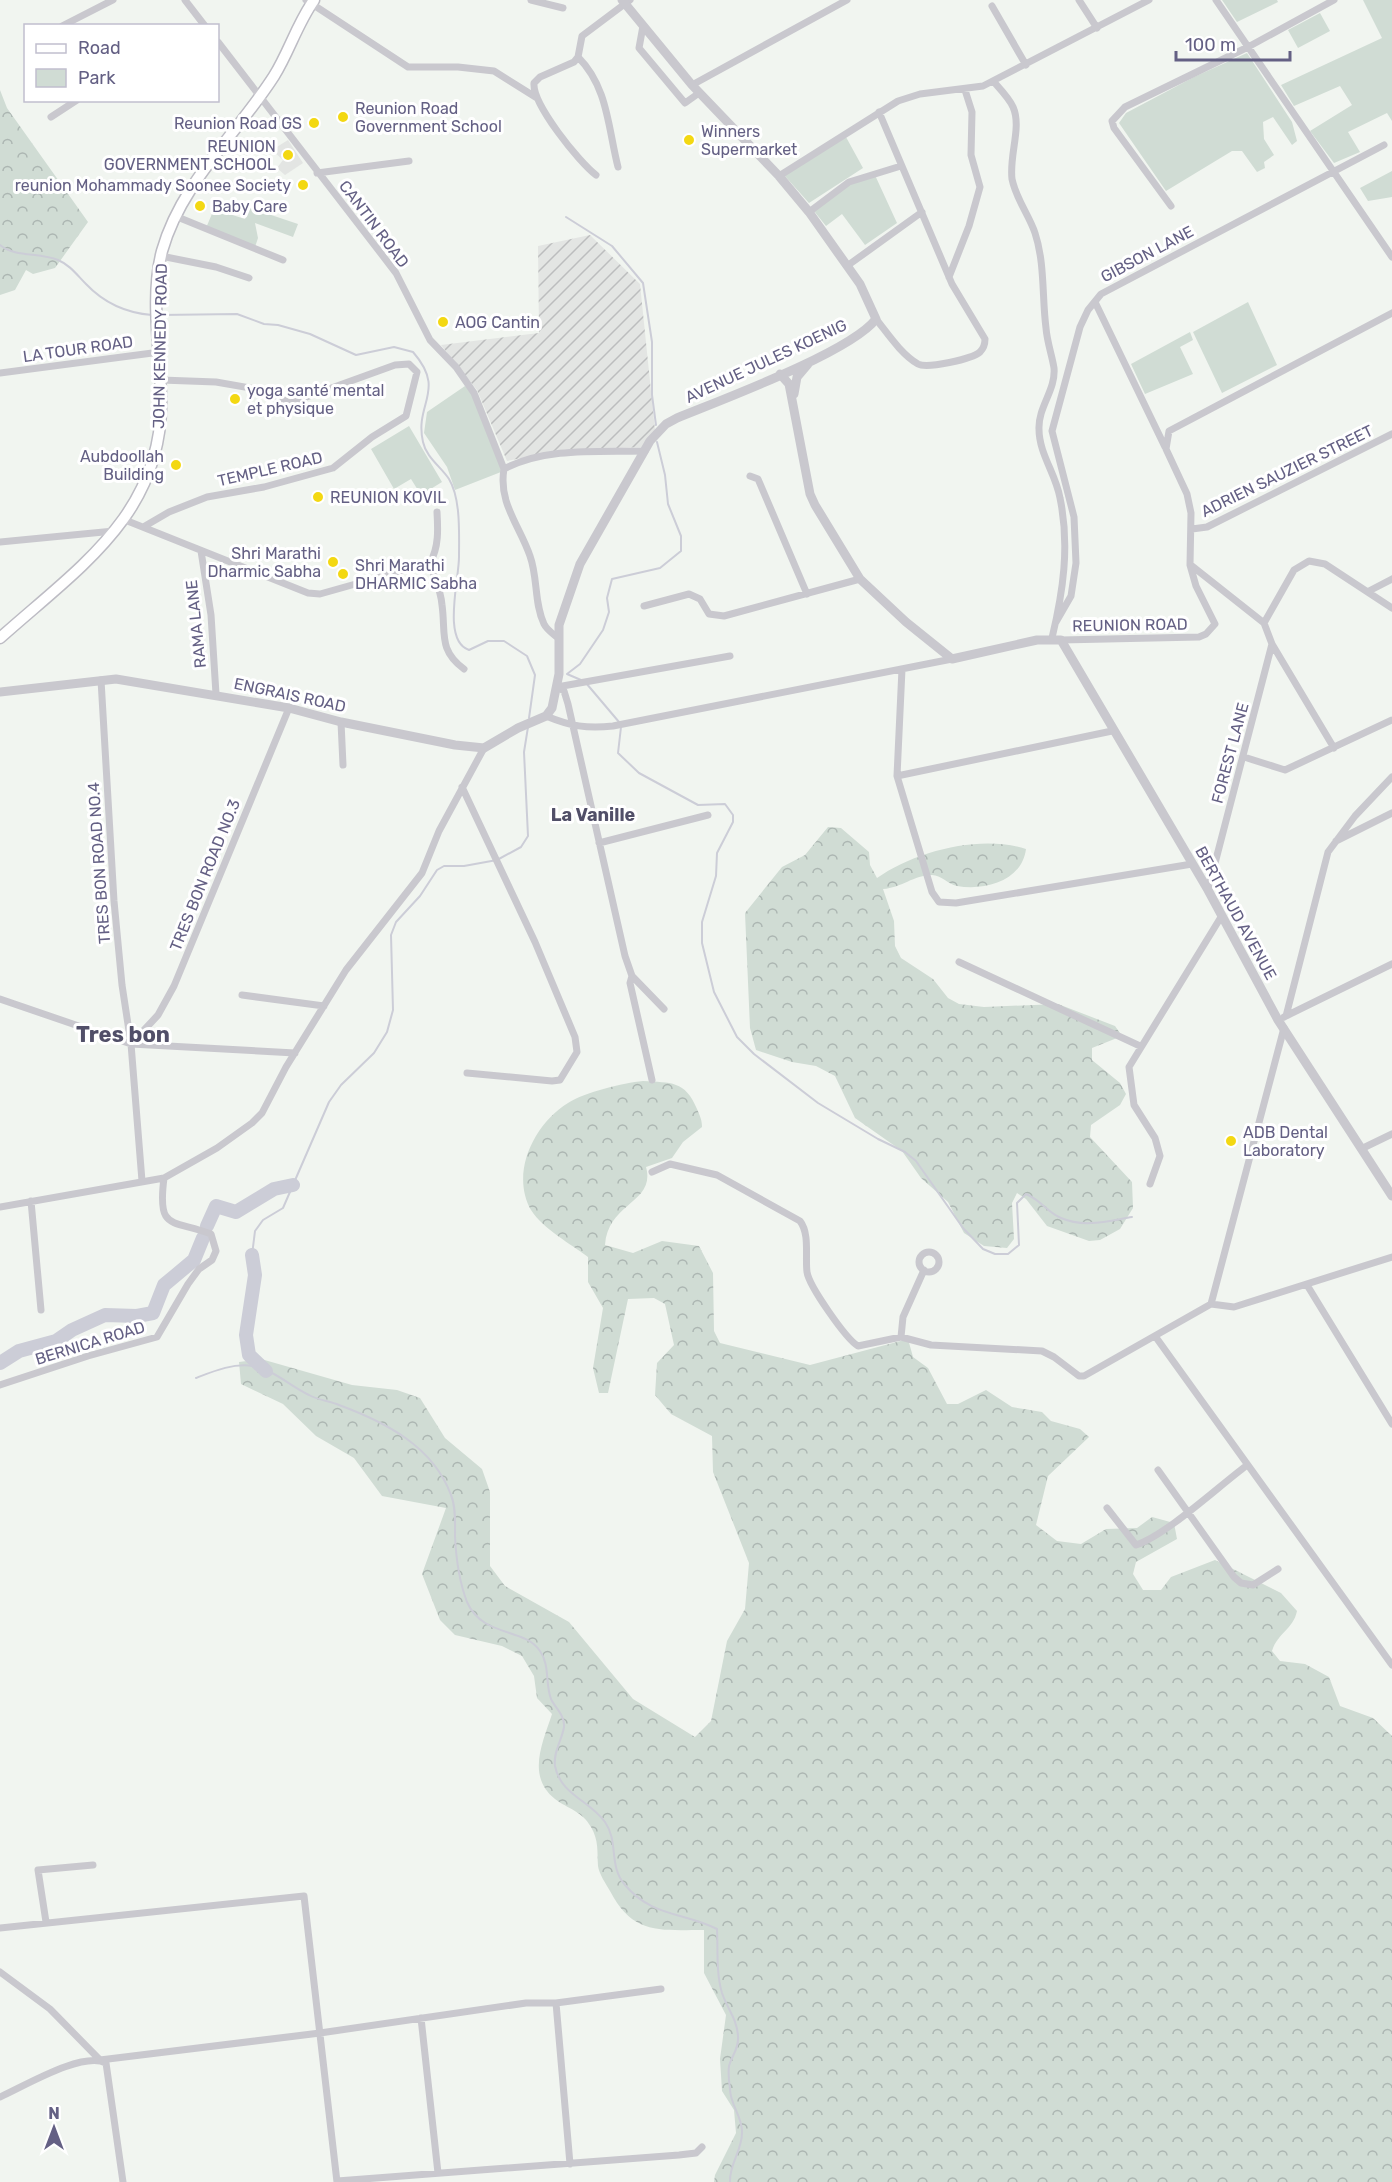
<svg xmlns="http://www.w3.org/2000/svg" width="1392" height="2182" font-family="Rubik,sans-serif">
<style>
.built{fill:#e3e5e3}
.industrial{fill:url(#industrial-furrows)}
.green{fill:#d0dcd4}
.forest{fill:url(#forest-crowns)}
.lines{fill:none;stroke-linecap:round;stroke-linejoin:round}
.stream{stroke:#cccdd7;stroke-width:2}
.river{stroke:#cccdd7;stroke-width:14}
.secondary-casing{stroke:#bdbcc4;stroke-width:13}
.minor{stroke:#c9c8ce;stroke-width:7}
.tertiary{stroke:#c9c8ce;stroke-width:9}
.secondary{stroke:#fff;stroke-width:10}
.poi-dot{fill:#f3d812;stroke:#fff;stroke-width:2}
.labels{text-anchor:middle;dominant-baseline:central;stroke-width:6;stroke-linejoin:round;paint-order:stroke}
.poi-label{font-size:16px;fill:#646084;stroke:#fff;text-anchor:start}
.street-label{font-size:16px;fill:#646084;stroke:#fff}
.neighbourhood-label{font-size:18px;font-weight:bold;fill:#514f68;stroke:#fff}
.district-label{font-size:22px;font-weight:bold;fill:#514f68;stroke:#fff}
</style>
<defs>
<pattern id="industrial-furrows" width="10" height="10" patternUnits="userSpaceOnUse" patternTransform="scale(1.5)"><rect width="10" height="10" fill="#e3e5e3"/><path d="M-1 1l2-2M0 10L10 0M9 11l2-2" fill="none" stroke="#bcbdbe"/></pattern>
<pattern id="forest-crowns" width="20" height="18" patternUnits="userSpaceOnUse" patternTransform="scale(1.5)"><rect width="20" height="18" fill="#d0dcd4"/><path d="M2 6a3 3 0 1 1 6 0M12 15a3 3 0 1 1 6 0" fill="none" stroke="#acb6b2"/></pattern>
</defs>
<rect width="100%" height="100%" fill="#f1f5f0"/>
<!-- built -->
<path class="built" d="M 288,140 L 303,163 L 285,175 L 277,168 L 283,160 L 272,150 Z"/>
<!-- industrial -->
<path class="industrial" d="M 590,235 L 640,284 L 655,430 L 644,447 L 557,451 L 507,461 L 477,390 L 441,345 L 539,333 L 538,246 Z"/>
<!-- green -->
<path class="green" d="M 1222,0 L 1277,0 L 1278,2 L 1237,22 Z
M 1363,0 L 1392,0 L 1392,121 L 1387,113 L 1348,132 L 1360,152 L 1334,163 L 1310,131 L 1352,105 L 1340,86 L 1294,106 L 1281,85 L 1382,38 Z
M 1320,13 L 1330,31 L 1298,48 L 1288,30 Z
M 1247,53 L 1292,122 L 1297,141 L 1292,145 L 1273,117 L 1263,122 L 1264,139 L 1274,155 L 1264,162 L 1265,168 L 1257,172 L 1242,151 L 1232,151 L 1166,191 L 1119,123 L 1126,113 L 1194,77 Z
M 846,137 L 863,168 L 809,203 L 784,175 Z
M 1392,171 L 1392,197 L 1368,201 L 1360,188 Z
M 874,173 L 897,223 L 865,245 L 842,214 L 826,226 L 814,211 L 852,182 Z
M 250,208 L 298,224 L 293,237 L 255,223 L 258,238 L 255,247 L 206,228 L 214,209 L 245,219 Z
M 1248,302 L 1277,365 L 1222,393 L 1193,332 Z
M 1190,332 L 1193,340 L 1180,347 L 1193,374 L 1145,394 L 1131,364 Z
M 465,386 L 472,394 L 501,462 L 501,472 L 455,490 L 447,467 L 424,433 L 427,412 Z
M 409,426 L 442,482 L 421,495 L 411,479 L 394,489 L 371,449 Z"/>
<!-- forest -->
<path class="forest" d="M 0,90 L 7,108 L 88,222 L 55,268 L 33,274 L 26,270 L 15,290 L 0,295 Z
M 828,827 L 841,828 L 869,852 L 870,865 L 877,878 C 915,851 981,834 1026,849 C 1022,881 985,891 957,886 C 948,884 941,875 932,875 C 914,875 901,888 883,889 L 894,921 L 895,946 L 901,958 L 933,979 L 948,998 L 959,1004 L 984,1007 L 1058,1004 L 1115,1026 L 1122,1036 L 1092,1048 L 1092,1060 L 1120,1083 L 1126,1094 L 1120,1105 L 1091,1125 L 1090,1137 L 1132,1182 L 1133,1208 L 1120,1229 L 1100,1240 L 1089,1241 L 1047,1226 L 1026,1199 L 1017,1193 L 1012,1203 L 1014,1239 L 1007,1248 L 984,1246 L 964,1233 L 948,1202 L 921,1178 L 902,1151 L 855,1118 L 835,1076 L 816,1066 L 792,1062 L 756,1050 L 750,1028 L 745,913 L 782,867 L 805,855 Z
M 643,1081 C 671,1083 685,1080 697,1109 C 700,1116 702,1120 702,1127 L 683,1142 L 672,1158 L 646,1167 C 656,1203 608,1202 605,1245 L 633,1253 L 662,1241 L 699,1246 L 713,1273 L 714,1331 L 720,1343 L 810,1365 L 908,1339 L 913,1357 L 928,1368 L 947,1404 L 958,1404 L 986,1390 L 1012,1407 L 1042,1412 L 1051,1421 L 1080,1429 L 1089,1437 L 1048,1476 L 1036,1525 L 1057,1541 L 1081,1544 L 1106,1529 L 1137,1528 L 1152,1517 L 1174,1523 L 1177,1539 L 1136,1562 L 1133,1574 L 1143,1590 L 1161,1590 L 1171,1577 L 1215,1560 L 1281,1593 L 1297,1611 C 1293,1630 1278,1632 1272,1651 L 1280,1661 L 1305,1664 L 1329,1677 L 1340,1706 L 1373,1718 L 1392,1736 L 1392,2182 L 714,2182 L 715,2175 L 736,2133 L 734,2110 L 722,2091 L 720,2059 L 726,2015 L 704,1973 L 704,1930 C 659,1930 633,1935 610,1891 C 606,1884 599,1874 598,1866 C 597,1851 599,1841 591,1827 C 582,1811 568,1809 555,1799 C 526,1776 543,1742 552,1714 L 537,1698 L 534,1676 L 522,1656 L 502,1646 L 455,1635 L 440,1620 L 422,1574 L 446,1508 L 382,1496 L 354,1458 L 316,1436 L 283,1404 L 241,1384 L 239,1362 L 261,1359 L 352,1385 L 397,1390 L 420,1398 L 445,1438 L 482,1469 L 490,1492 L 490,1566 L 505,1586 L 569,1622 L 633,1699 L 695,1737 L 711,1721 L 727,1641 L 745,1609 L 749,1563 L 713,1472 L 712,1436 L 671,1414 L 655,1395 L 657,1363 L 674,1345 L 665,1304 L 654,1298 L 628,1299 L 608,1393 L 599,1393 L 593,1368 L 603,1308 L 588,1282 L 588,1257 C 571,1244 543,1229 531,1210 C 510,1173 534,1124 568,1103 C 585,1092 623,1083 643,1081 Z"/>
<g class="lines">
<!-- stream -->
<path class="stream" d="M 566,217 L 612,246 L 643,283 L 652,342 L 652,395 L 656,425
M 0,245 C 16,258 39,252 58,260 C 70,265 77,275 86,284 C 104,303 126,313 152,315
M 160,315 L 237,314 L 264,324 L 278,325 L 310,334 L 356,355 L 394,347 L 413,352 C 447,391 414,403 423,442 C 426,457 441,467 449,479 C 461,499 459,534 459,557 C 459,580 442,641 469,650 L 488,641 L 504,641 L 527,656 L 535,675 L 529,718
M 567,674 L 581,680
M 567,674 L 580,664 L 603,630 L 609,612 L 607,598 L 612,579 L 660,568 L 681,551 L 681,536 L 668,504 L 665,475 L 657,442
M 586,683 L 619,722
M 621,727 L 618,753 L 639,773 L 698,805 L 725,804 L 733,815 L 733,822 L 717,853 L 716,876 L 702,922 L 702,943 L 714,992 L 737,1037 L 754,1054 L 818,1103 L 878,1139 L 905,1152 L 916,1161 L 963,1228 L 983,1249 L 995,1254 L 1008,1254 L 1019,1245 L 1017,1203 L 1026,1194 C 1041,1200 1048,1213 1061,1218 C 1084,1228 1108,1221 1132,1217
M 252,1255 L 255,1231 L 263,1220 L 283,1208 L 329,1102 L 341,1085 L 374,1053 L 387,1032 L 393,1010 L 391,935 L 396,922 L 420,896 L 437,870 L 444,866 L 464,866 L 497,860 L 521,847 L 528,836 L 524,752 L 528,727
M 196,1378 C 214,1371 233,1363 253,1366 C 274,1370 290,1386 309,1395 C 318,1400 329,1401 339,1405 C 385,1422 433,1446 451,1495 C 456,1507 455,1523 455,1536 C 456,1558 459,1581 467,1602 C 483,1638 524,1627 540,1651 C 550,1665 545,1683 551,1699 C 555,1708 565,1715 564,1727 C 562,1740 553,1752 555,1766 C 560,1794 590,1801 605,1822 C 619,1842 608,1865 625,1885 C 652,1917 683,1912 717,1929 C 718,1950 716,1973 722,1993 C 727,2008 737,2019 738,2036 C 739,2049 732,2055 729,2066 C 728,2073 729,2082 730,2089 C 730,2105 743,2117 742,2133 C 742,2151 729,2164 730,2182"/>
<!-- river -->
<path class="river" d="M 207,1226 L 216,1206 L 236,1212 L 274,1189 L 293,1185
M 252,1255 L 255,1275 L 246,1335 L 249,1355 L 266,1371
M 0,1363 L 19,1351 L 56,1341 L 72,1330 L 105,1315 L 137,1316 L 153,1313 L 164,1285 L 194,1260 L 203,1238"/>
<defs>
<path id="secondary" d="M 0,638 C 78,568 165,513 161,396 C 160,350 150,296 162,251 C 181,183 237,134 274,76 C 289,52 297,24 314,0"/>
</defs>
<!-- secondary casing -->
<use href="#secondary" class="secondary-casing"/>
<!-- minor -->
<path class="minor" d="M 185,0 L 205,26
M 306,0 L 408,67 L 458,67 L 494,71 L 537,98
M 531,0 L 563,8
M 1079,0 L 1097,28
M 1216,0 L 1392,257
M 992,6 L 1026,65
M 62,26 L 113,0
M 643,26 L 639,48 L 685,103 L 699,93
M 218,42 L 396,273 L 430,340 L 456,367 L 474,393 L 504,469
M 578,57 C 608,87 608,128 618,167
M 993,81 C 1000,89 1009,98 1013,107 C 1022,127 1009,155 1012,179 C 1016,199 1029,215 1035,233 C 1045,263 1042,298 1046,328 C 1047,342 1052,355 1054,368 C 1056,390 1038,407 1039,429 C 1039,454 1056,474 1060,498 C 1070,546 1063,592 1052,638
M 692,85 L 847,0
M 51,117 L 77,100
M 317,173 L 409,161
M 596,175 C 579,162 532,104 534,83 L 540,77 L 574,62 L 578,57 L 582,36 L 630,0
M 779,176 L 898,101 L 920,94 L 983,86 L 1149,0
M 1171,206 L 1114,128 L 1112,121 L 1125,107 L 1248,47 L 1334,0
M 809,212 L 849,182 L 901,166
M 175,216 L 283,260
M 161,256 L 216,267 L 249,278
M 847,266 L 922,212
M 949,277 L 969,226 L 980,187 L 971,155 L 972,112 L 965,90
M 1095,302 L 1165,447
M 876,319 C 888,334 901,354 918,364 C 927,369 972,359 980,352 C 984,348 985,344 985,339 L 952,284 L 879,112
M 0,373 L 160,352
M 750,476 L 758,479 L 807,594
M 125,520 L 308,593 L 320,594 L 430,563 C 439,547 438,529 437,512
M 145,526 L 169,512 L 207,497 L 264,487 L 333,468 L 372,437 L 406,416 L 417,372 L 409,364 L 395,365 L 290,403 L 262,390 L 216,382 L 161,380
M 1192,529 L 1207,527 L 1392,434
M 0,542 L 114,531
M 201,551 L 211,615 L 216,694
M 430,563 C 434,577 441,590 442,605 C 446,633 438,650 464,669
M 1192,566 L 1264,623 L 1294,570 L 1309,561 L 1325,564 L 1392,608
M 1369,591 L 1392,579
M 644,606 L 689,594 L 700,599 L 709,614 L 724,616 L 860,579
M 1056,622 L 1071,596 L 1076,563 L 1074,517 L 1052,431 L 1080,327 L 1088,310 L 1101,294 L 1384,145
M 557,637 C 552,633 547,630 544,624 C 534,603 538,578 530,556 C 520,526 498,503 504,469 C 545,447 600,452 645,451
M 1061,640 L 1199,637 L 1206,634 L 1215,624 L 1196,586 L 1190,565 L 1191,513 L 1187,494 L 1166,449 L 1169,431 L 1392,313
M 1272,644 L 1334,748
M 902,669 L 897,776 L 932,892 L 939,902 L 956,903 L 1192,864
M 101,680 L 114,901 L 122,985 L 131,1044 L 142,1181
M 557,687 L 564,691 L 568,704 L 625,956 L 632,976 L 664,1009
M 557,687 L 730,656
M 546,716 C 570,726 587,729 613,726 L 952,659
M 341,722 L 343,765
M 1244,757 L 1285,770 L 1392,720
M 897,776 L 1112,731
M 462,787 L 535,942 L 575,1037 L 577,1052 L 560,1080 L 552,1081 L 467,1073
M 1336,841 L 1392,813
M 599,843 L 708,815
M 1208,890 L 1272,644 L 1264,623
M 959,962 L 1140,1046
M 632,976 L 630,983 L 652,1080
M 242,995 L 324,1006
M 0,999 L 131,1044 L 295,1053
M 1286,1016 L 1328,852 L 1355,816 L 1392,777
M 1284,1017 L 1392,964
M 131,1044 L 158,1015 L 174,986 L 289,708
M 1361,1149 L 1392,1134
M 652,1172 L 670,1164 L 717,1175 L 800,1221 C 810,1234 805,1257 807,1272 C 809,1286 846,1339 858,1346 L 901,1337 L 931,1345 L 1042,1351 L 1054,1357 L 1079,1376 L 1084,1376 L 1211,1304 L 1284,1028
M 1150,1184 L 1160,1156 L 1155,1138 L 1134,1105 L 1129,1067 L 1221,917
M 31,1201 L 41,1310
M 0,1207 L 164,1178 L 217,1148 L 252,1123 L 262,1113 L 286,1067 L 346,970 L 422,873 L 439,831 L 484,748
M919 1262a10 10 0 1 1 20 0a10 10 0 1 1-20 0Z
M 1307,1285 L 1392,1424
M 1211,1304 L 1234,1307 L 1392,1257
M 1155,1336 L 1392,1665
M 901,1337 L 903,1317 L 924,1270
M 0,1385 L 88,1356 L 157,1337 L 188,1284 L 199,1269 L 212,1260 L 216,1251 L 211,1234 C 172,1219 157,1232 164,1178
M 1158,1470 L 1234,1577 L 1241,1583 L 1253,1585 L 1278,1569
M 1107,1508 L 1136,1545 C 1165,1536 1219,1486 1246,1466
M 46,1922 L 38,1870 L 93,1865
M 0,1928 L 304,1896 L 337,2182
M 0,1972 L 50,2009 L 100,2060 L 320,2033 L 526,2003 L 556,2003
M 421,2018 L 438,2173
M 0,2097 C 23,2087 82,2051 106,2063 L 123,2182
M 570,2164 L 556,2003 L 661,1989
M 337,2181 L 679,2155 L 696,2153 L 702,2147"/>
<!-- tertiary -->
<path class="tertiary" d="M 780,374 L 789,384 L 810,494 L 815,505 L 860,579 L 906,622 L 952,659 L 1037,640 L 1061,640 L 1208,890 L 1278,1020 L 1392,1196
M 794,394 L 797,377 L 808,364
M 0,692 L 116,679 L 289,708 L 341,722 L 455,745 L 484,748 L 518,728 L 546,716 L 552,708 L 559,674 L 559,625 L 580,564 L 650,441 L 666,424 L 677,418 C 721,400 851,352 876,319 L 860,284 L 809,212 L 779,176 L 692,85 L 622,0"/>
<!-- secondary -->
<use href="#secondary" class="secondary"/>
</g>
<!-- markers -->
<g class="poi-dot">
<circle cx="343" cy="117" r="6"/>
<circle cx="314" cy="123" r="6"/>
<circle cx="689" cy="140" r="6"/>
<circle cx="288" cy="155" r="6"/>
<circle cx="303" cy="185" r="6"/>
<circle cx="200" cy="206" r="6"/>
<circle cx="443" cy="322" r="6"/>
<circle cx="235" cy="399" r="6"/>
<circle cx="176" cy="465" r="6"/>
<circle cx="318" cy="497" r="6"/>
<circle cx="333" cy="562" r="6"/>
<circle cx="343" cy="574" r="6"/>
<circle cx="1231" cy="1141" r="6"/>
</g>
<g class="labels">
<!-- poi labels -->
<g class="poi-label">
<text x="355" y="108">Reunion Road<tspan x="355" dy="18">Government School</tspan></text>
<text x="302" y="123" text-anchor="end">Reunion Road GS</text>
<text x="701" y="131">Winners<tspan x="701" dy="18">Supermarket</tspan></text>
<text x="276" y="146" text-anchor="end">REUNION<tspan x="276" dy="18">GOVERNMENT SCHOOL</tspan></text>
<text x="291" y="185" text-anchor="end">reunion Mohammady Soonee Society</text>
<text x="212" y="206">Baby Care</text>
<text x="455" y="322">AOG Cantin</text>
<text x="247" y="390">yoga santé mental<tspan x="247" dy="18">et physique</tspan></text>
<text x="164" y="456" text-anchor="end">Aubdoollah<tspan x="164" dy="18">Building</tspan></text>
<text x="330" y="497">REUNION KOVIL</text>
<text x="321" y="553" text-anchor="end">Shri Marathi<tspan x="321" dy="18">Dharmic Sabha</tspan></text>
<text x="355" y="565">Shri Marathi<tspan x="355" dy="18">DHARMIC Sabha</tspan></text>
<text x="1243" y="1132">ADB Dental<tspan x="1243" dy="18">Laboratory</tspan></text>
</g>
<!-- street labels -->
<g class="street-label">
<text transform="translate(374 224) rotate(53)">CANTIN ROAD</text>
<text transform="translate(1147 254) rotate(-28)">GIBSON LANE</text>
<text transform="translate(160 346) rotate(-89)">JOHN KENNEDY ROAD</text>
<text transform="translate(78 349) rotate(-8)">LA TOUR ROAD</text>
<text transform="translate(766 361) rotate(-25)">AVENUE JULES KOENIG</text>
<text transform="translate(270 469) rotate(-13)">TEMPLE ROAD</text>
<text transform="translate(1287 471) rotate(-26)">ADRIEN SAUZIER STREET</text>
<text transform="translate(196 624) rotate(-96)">RAMA LANE</text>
<text transform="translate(1130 625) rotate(-1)">REUNION ROAD</text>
<text transform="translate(290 695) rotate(12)">ENGRAIS ROAD</text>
<text transform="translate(1230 753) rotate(-75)">FOREST LANE</text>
<text transform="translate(99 863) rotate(-94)">TRES BON ROAD NO.4</text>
<text transform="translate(205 875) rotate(-68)">TRES BON ROAD NO.3</text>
<text transform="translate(1236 913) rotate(61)">BERTHAUD AVENUE</text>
<text transform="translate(90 1343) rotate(-17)">BERNICA ROAD</text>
</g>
<!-- neighbourhood labels -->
<g class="neighbourhood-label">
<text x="593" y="815">La Vanille</text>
</g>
<!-- district labels -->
<g class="district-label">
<text x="123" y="1034">Tres bon</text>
</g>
</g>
<!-- legend -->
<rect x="24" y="24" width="195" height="78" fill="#ffffff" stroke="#c1bfce" stroke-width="1.5"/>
<rect x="36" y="44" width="30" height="9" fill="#ffffff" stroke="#c1bfce" stroke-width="1.5"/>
<text x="78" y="54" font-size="18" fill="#646084">Road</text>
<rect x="36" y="69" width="30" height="18" fill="#d0dcd4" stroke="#c1bfce" stroke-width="1.5"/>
<text x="78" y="84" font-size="18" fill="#646084">Park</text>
<!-- north arrow -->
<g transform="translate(54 2128)" stroke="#ffffff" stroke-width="4.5" paint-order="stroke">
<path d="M0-4.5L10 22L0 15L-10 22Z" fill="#646084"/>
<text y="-9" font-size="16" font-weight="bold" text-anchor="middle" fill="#646084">N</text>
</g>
<!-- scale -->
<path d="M1176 51v9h114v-9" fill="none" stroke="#646084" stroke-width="3"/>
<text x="1185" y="51" font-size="18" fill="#646084" stroke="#ffffff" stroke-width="4.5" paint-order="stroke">100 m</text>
</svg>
